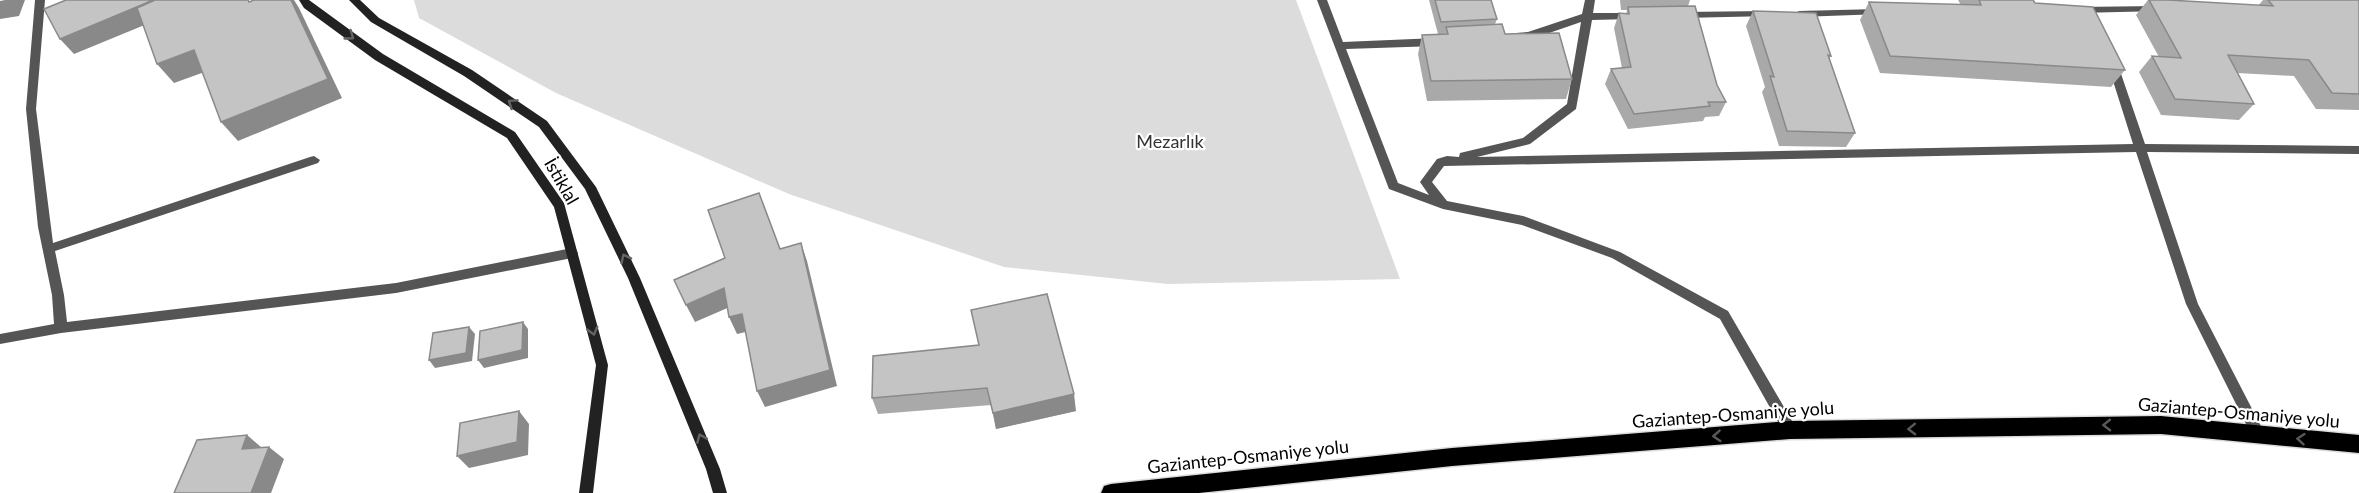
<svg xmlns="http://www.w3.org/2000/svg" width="2359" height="493" font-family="Lato,sans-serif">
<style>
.green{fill:#dcdcdc}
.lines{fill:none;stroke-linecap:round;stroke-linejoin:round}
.highway-casing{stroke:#dbdbdb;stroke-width:3}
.street{fill:#555;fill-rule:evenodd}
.secondary{fill:#222;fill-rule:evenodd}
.highway{fill:#000;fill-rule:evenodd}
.wall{fill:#a9a9a9}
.shaded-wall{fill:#898989}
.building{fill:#c4c4c4;stroke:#898989;stroke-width:1.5}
.oneway{stroke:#646464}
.oneway2{stroke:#595959}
.labels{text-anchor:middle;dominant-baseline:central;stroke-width:4.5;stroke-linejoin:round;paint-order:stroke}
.park-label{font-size:18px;fill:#333;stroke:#fff}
.street-label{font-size:18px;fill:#000;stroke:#fff}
</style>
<rect width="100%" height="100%" fill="#fff"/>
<!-- green -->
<path class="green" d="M 414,0 L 1296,0 L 1400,279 L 1168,284 L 1004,267 L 789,194 L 556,93 L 419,18 Z"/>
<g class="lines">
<defs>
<path id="highway" d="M 2161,416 L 2359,435 L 2359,453 L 2161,434 L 1790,439 L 1452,466 L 1199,493 L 1101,493 L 1104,486 L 1111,484 L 1452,448 L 1790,421 Z"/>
</defs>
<!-- highway casing -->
<use href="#highway" class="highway-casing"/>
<!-- street -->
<path class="street" d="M 35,0 L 45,0 L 36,109 L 53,243 L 310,157 L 314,156 L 320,160 L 318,163 L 55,251 L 64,295 L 67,322 L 396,283 L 572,248 L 576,250 L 578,253 L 576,256 L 572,258 L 396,293 L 61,333 L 0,344 L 0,334 L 54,324 L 52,295 L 38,227 L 26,109 Z
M 1317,0 L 1327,0 L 1343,42 L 1437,38 L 1442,42 L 1437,46 L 1346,49 L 1398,183 L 1429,195 L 1420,182 L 1437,159 L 1447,156 L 1459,157 L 1460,153 L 1523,138 L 1567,104 L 1581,22 L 1529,40 L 1520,40 L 1515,36 L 1516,33 L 1528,32 L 1582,14 L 1585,0 L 1595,0 L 1593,13 L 1632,13 L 1637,16 L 1632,19 L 1592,20 L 1576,109 L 1530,144 L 1477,157 L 2133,144 L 2108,65 L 2113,61 L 2118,65 L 2145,144 L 2359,146 L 2359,154 L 2147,152 L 2198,304 L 2266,436 L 2264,440 L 2259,442 L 2254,440 L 2186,304 L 2136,152 L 1444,166 L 1432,182 L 1447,201 L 1523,216 L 1620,252 L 1728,311 L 1795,426 L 1797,430 L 1795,434 L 1790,436 L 1785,434 L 1720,319 L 1612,258 L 1522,225 L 1443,209 L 1389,189 Z
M 2157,6 L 2161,7 L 2162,9 L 2161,11 L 2078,13 L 2073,10 L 2078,7 Z
M 1878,9 L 1882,10 L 1883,12 L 1882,14 L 1799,17 L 1794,14 L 1799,11 Z
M 1767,11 L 1771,12 L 1772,14 L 1771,16 L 1682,18 L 1677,15 L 1682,12 Z"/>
<!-- secondary -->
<path class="secondary" d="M 299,0 L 309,0 L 383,54 L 515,132 L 564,203 L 608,365 L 593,493 L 579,493 L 596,365 L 554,207 L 507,138 L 375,60 L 304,8 Z
M 349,0 L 360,0 L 379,18 L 472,70 L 547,121 L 596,187 L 640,278 L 720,469 L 727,493 L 713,493 L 706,469 L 628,278 L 585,189 L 539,127 L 464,76 L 371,22 Z"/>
<!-- highway -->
<use href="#highway" class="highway"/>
</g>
<!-- wall -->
<path class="wall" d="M 1429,0 L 1491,0 L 1497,19 L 1495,24 L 1505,34 L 1572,79 L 1566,99 L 1427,101 L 1418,54 L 1422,35 L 1438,34 Z
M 1620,0 L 1690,0 L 1688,6 L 1717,85 L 1726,102 L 1719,116 L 1705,117 L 1703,121 L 1628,129 L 1605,84 L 1611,69 L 1622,68 L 1614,28 L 1619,13 L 1626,14 L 1627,10 L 1621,10 Z
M 1958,0 L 2033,0 L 2035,3 L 2125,70 L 2111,87 L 1880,73 L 1860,20 L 1869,2 L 1961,5 Z
M 2148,0 L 2168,0 L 2258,6 L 2263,0 L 2359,0 L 2359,110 L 2316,109 L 2294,76 L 2237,73 L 2254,104 L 2239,120 L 2161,115 L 2139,72 L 2152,56 L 2159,57 L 2136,15 Z
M 1753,11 L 1831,56 L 1829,59 L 1855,133 L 1846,147 L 1779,146 L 1762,92 L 1765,87 L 1746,26 Z
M 873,356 L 1076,411 L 996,429 L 991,405 L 878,414 L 872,398 Z"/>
<!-- shaded-wall -->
<path class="shaded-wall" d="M 5,0 L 25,0 L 19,16 L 0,19 L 0,1 Z
M 150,0 L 153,0 L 164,17 L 74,54 L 60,39 Z
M 291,0 L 294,0 L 299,8 L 342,98 L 238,141 L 221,122 Z
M 194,50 L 210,70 L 174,83 L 157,64 Z
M 801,243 L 807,261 L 837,386 L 765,407 L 757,391 Z
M 724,288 L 732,306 L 695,322 L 686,305 Z
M 742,314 L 750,331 L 737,334 L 729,317 Z
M 523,322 L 528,329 L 528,358 L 484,368 L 478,360 Z
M 469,327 L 475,334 L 472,361 L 435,368 L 429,360 Z
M 1074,394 L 1076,411 L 996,429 L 993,413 Z
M 519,411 L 529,424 L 528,455 L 469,468 L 457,456 Z
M 247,435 L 262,448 L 242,449 Z
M 269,447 L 284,459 L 271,493 L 251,493 Z"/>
<!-- building -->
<path class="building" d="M 66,0 L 150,0 L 151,1 L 60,39 L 44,9 Z
M 155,0 L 248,0 L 249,2 L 254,0 L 291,0 L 328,79 L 221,122 L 194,50 L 157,64 L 137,8 Z
M 1435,0 L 1491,0 L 1497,19 L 1441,22 Z
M 1979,0 L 2033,0 L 2035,3 L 2093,7 L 2125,70 L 1890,56 L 1869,2 L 1981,5 Z
M 2149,0 L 2168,0 L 2273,6 L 2268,0 L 2359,0 L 2359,94 L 2332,93 L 2309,60 L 2228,55 L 2254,104 L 2175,99 L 2152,56 L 2181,58 Z
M 1695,6 L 1717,85 L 1726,102 L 1708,102 L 1710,106 L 1634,114 L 1611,69 L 1631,67 L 1619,13 L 1629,14 L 1628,7 Z
M 1753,11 L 1816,13 L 1831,56 L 1828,55 L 1855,133 L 1787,131 L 1770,76 L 1774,77 Z
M 1502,24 L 1505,34 L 1559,33 L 1572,79 L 1431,81 L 1422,35 L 1448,34 L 1446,27 Z
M 759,193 L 780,249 L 801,243 L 830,370 L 757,391 L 742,314 L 729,317 L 724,288 L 686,305 L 674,280 L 725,258 L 708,210 Z
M 1047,294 L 1074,394 L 993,413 L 987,388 L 872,398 L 873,356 L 979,345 L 971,310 Z
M 523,322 L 522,350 L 478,360 L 480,331 Z
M 469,327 L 466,353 L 429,360 L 433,333 Z
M 519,411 L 517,442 L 457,456 L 460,423 Z
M 247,435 L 242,449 L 269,447 L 251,493 L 174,493 L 197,440 Z"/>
<!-- one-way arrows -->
<defs><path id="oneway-chevron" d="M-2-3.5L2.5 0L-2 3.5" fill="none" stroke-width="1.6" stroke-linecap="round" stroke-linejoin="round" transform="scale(1.5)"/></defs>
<g class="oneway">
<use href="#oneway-chevron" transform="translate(350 36) rotate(36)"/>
<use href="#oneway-chevron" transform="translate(512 103) rotate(-146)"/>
<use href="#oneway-chevron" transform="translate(625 258) rotate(-116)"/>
<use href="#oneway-chevron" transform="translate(593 331) rotate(75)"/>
<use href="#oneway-chevron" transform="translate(701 438) rotate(-113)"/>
</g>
<g class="oneway2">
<use href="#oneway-chevron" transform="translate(2107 425) rotate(179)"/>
<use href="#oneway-chevron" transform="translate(1912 429) rotate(179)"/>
<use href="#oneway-chevron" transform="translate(1717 436) rotate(176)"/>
<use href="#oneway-chevron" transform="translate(2301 439) rotate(-175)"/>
</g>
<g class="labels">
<!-- park labels -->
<g class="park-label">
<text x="1170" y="141">Mezarlık</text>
</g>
<!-- street labels -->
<g class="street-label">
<text transform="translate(562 181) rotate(60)">İstiklal</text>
<text transform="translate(2239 412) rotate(5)">Gaziantep-Osmaniye yolu</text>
<text transform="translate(1733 414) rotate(-4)">Gaziantep-Osmaniye yolu</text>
<text transform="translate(1248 456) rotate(-6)">Gaziantep-Osmaniye yolu</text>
</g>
</g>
</svg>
